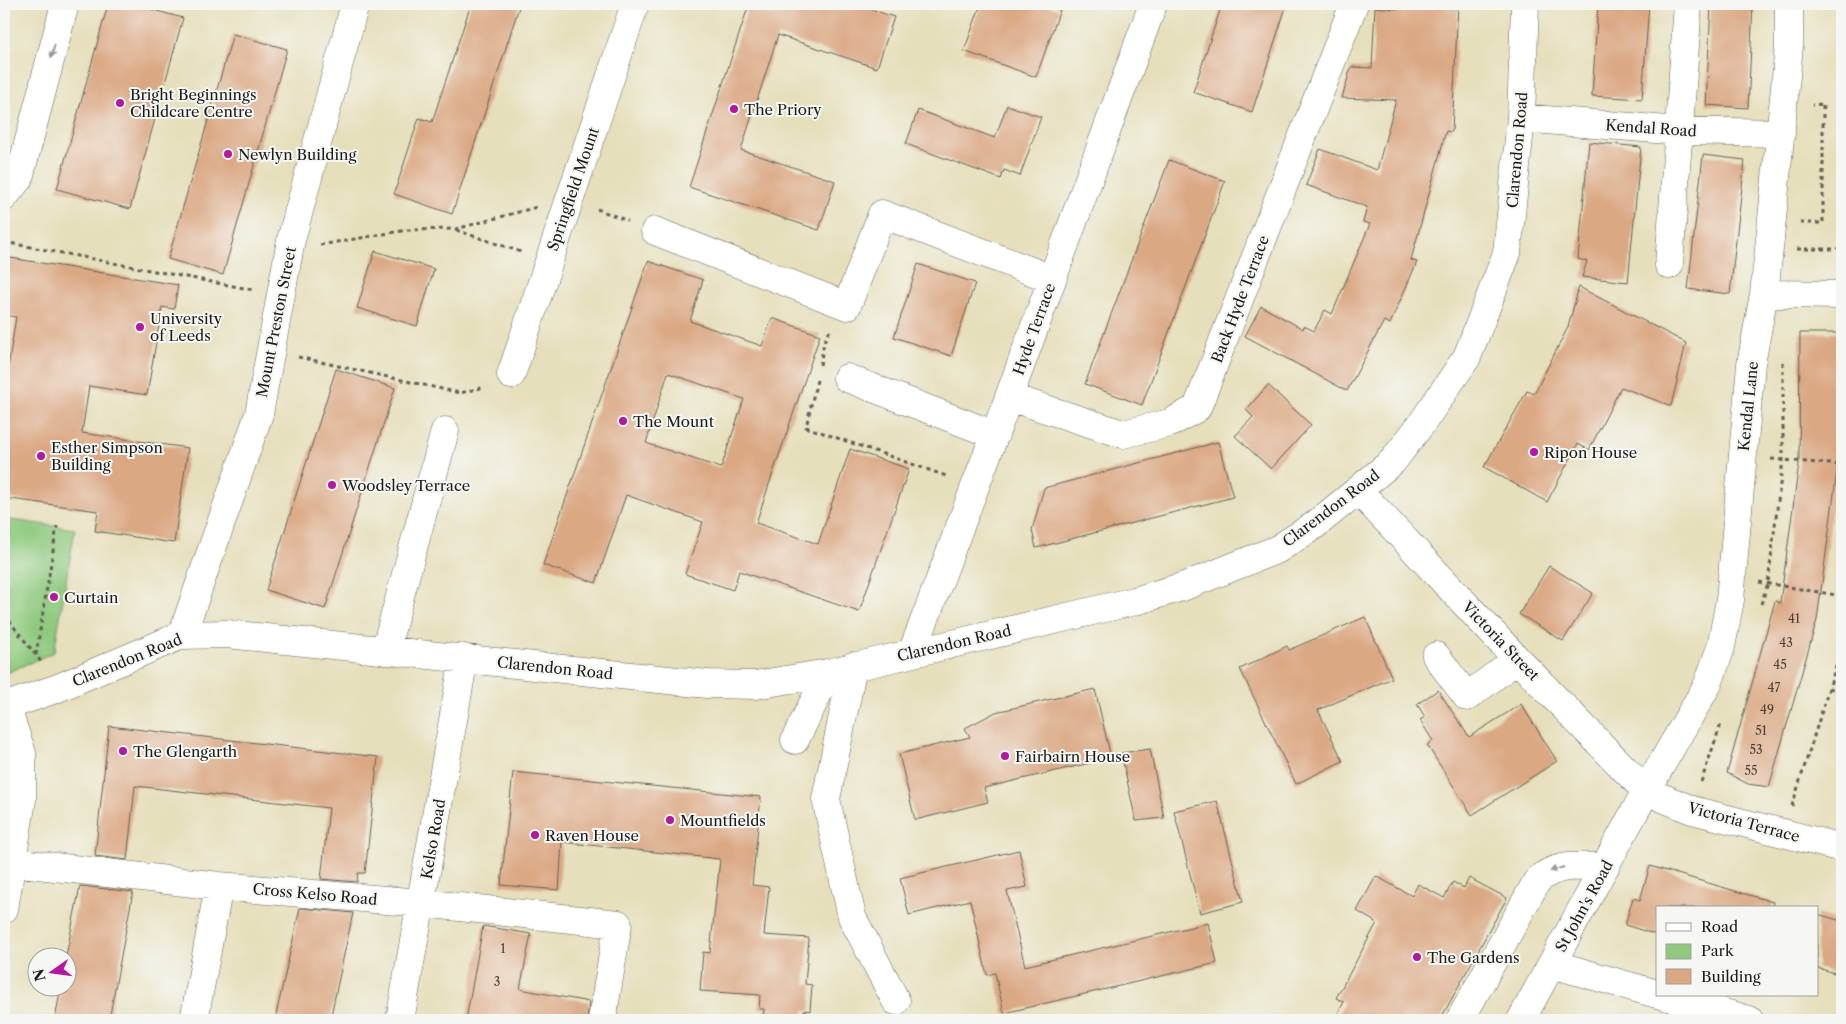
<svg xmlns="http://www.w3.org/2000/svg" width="1846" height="1024" font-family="'Libre Caslon Text',serif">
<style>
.green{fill:#8ec97e;stroke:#55724d}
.building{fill:#dba884;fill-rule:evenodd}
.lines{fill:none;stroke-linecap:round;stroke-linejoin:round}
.minor-casing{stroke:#636054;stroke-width:29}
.path{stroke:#636054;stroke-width:3;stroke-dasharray:4 4;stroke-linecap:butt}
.minor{stroke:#fff;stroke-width:28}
.oneway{fill:#999}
.poi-dot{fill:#b5179e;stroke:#f6f6f2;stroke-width:2}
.labels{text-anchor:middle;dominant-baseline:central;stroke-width:4;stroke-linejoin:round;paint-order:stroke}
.number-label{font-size:12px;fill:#4c3f36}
.poi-label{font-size:15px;fill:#1c1c1c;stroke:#f6f6f2;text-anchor:start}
.street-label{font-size:15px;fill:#1c1c1c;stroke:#f6f6f2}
</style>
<rect width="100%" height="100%" fill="#f6f6f2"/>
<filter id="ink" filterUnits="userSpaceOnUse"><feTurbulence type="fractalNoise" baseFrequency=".02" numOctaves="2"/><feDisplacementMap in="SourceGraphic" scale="10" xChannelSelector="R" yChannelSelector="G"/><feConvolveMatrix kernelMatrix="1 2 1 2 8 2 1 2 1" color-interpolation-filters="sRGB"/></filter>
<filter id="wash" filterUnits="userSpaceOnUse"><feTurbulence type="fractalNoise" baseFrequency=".0096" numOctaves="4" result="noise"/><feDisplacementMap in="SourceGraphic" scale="20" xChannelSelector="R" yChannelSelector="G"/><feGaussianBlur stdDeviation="1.12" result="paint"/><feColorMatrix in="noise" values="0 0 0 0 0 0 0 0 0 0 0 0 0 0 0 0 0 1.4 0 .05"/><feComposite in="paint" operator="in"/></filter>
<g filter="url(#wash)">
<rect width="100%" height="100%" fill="#e6dfbb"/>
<!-- green -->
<path class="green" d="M 4,519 L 75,529 L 54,652 L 4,674 Z"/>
<g id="blocks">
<!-- building -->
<path class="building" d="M 108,4 L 131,4 L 183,18 L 130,209 L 57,189 Z
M 471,4 L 520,4 L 452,214 L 394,194 L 419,118 L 432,122 Z
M 749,4 L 855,4 L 894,17 L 877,68 L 778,35 L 741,150 L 835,181 L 819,230 L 689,187 Z
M 981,4 L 1043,4 L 1060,10 L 1036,77 L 964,51 Z
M 1222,4 L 1287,4 L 1252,112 L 1193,92 Z
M 1397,4 L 1458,4 L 1452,132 L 1446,131 L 1411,260 L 1417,262 L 1390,324 L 1384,321 L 1347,391 L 1245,336 L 1261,306 L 1303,329 L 1304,326 L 1314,331 L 1325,310 L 1332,314 L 1370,224 L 1363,222 L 1367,207 L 1306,185 L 1320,149 L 1377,170 L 1396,100 L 1342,98 L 1351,67 L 1372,68 L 1375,7 L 1397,9 Z
M 1598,4 L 1649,4 L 1642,99 L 1592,96 Z
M 1711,4 L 1753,4 L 1748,108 L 1706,105 Z
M 233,34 L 287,49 L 223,275 L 168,259 Z
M 1007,105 L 1041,117 L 1020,176 L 1004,170 L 1001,179 L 906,144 L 918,110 L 995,138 Z
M 1589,142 L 1641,147 L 1628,282 L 1582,277 L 1587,261 L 1578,259 Z
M 1703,155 L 1745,160 L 1730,294 L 1688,289 Z
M 1169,160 L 1225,181 L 1142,405 L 1085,384 Z
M 375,251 L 434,269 L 417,326 L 357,308 Z
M 4,257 L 178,285 L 174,309 L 162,307 L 147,395 L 89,386 L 82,433 L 188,448 L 174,543 L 95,531 L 98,511 L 4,498 L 4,393 L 16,317 L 4,315 Z
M 648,261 L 703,280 L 690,321 L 762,346 L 772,318 L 820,335 L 756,523 L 818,544 L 850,449 L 909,469 L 859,612 L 739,571 L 733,590 L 685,574 L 703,522 L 626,495 L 596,583 L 543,565 ZM 668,373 L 744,399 L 721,468 L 646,443 Z
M 918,264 L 975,283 L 951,356 L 894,337 Z
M 1579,287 L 1686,343 L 1671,406 L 1621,387 L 1589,450 L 1578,444 L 1547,502 L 1484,467 L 1527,391 L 1534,394 L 1568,327 Z
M 1800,333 L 1842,333 L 1842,449 L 1840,449 L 1817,620 L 1769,787 L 1748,784 L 1727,773 L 1775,601 L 1780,603 L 1799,463 Z
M 336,369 L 395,388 L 325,609 L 266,590 Z
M 1268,385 L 1311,425 L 1271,469 L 1235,436 L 1253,417 L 1246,410 Z
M 1218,442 L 1233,497 L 1036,548 L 1032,530 L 1044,488 Z
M 1549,566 L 1593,593 L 1563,641 L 1519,614 Z
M 1365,617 L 1392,678 L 1318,710 L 1343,761 L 1296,784 L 1240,669 L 1287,646 L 1289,650 Z
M 1095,689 L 1111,758 L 984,788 L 988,802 L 915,820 L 899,754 L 970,737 L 965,728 L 996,712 Z
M 1438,690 L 1469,737 L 1521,704 L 1557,761 L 1472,815 L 1427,745 L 1433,741 L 1420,720 L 1425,717 L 1417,704 Z
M 109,726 L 378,757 L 365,873 L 358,873 L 357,882 L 321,879 L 329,808 L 135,786 L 127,860 L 95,856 Z
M 1150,749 L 1164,818 L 1136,821 L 1121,753 Z
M 513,772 L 761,797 L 752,885 L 769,887 L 764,935 L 809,938 L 805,984 L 812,985 L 810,1011 L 804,1010 L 803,1020 L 763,1020 L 764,1009 L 759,1009 L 760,995 L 700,991 L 703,952 L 710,953 L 720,859 L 562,842 L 559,890 L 501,885 Z
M 1217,801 L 1243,902 L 1200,913 L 1174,811 Z
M 1019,850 L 1027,887 L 1007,891 L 1025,966 L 1208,923 L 1217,963 L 1004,1013 L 995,973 L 987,975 L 970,900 L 909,915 L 900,878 Z
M 1650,866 L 1773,902 L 1772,908 L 1657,908 L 1657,935 L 1625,925 L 1633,898 L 1640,900 Z
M 1376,876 L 1412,896 L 1418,884 L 1444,898 L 1453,882 L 1464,888 L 1469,878 L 1507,898 L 1440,1020 L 1334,1020 L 1344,1002 L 1336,998 L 1377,923 L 1357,911 Z
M 80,886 L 133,892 L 109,1020 L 55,1020 L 61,986 L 68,986 L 66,956 Z
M 300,908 L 353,913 L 330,1020 L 283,1020 L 284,1017 L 276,1015 Z
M 1817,914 L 1842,921 L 1842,975 L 1817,968 Z
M 483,926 L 531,934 L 520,989 L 589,1002 L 587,1020 L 466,1020 Z"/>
</g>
</g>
<g filter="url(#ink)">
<use href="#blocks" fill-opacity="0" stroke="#636054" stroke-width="1"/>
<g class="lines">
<defs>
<path id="minor" d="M 1521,118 L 1680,131 L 1781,133
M 4,197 L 19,178 L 65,4
M 655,231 L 847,306 L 882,214 L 1052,279
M 1669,265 L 1688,4
M 1764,294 L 1842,295
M 511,375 L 635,4
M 847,378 L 995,435
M 1009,397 L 1123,434 L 1170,423 L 1197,408 L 1354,4
M 1358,490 L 1517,659 L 1646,791 L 1692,810 L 1842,848
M 182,635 L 259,414 L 291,240 L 355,4
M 385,651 L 445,431
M 912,653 L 1009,397 L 1153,4
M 1436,656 L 1467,697 L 1517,659
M 853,666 L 826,799 L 852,917 L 896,1001
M 4,707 L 58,688 L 182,635 L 227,634 L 707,684 L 755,685 L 828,673 L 1135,601 L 1185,586 L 1278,549 L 1315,525 L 1358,490 L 1393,461 L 1422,423 L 1467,357 L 1507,253 L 1521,118 L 1525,4
M 795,740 L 828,673
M 12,862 L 219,886 L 422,903 L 618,924 L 602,1020
M 4,909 L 22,800 L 22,753 L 6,706
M 1552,964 L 1657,994
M 1661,995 L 1749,1020
M 194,1020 L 219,886
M 400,1020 L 464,658
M 1460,1020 L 1537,881 C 1557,862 1580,867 1605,867
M 1521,1020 L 1646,791 L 1708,684 L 1721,647 L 1730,600 L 1751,364 L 1764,294 L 1769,249 L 1789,46 L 1789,4"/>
</defs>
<!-- minor casing -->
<use href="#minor" class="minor-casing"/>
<!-- path -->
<path class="path" d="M 597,209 L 628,221
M 1800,223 L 1823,223 L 1823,104 L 1812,105
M 456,230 L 521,252
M 4,242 L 254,290
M 320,245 L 407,230 L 456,229 L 537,207
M 1797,249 L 1842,249
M 298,357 L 460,393 L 485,387
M 820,365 L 824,342 L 830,330
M 817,380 L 806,427 L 949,477
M 1771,459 L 1842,465
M 1759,582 L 1842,596
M 1761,604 L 1768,583 L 1783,460 L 1783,362
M 4,614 L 42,663
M 36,655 L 57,526
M 1829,688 L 1842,692
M 1701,782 L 1721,724
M 1792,806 L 1842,647"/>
<!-- minor -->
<use href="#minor" class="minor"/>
</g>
<!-- one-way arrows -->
<defs><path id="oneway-solid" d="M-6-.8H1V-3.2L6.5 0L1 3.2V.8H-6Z" transform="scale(1.25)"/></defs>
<g class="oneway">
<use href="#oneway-solid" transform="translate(53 51) rotate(105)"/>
<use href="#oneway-solid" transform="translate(1557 869) rotate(164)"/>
</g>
</g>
<!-- markers -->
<g class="poi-dot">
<circle cx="120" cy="103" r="5"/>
<circle cx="734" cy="109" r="5"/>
<circle cx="228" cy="154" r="5"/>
<circle cx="140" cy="327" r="5"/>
<circle cx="623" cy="421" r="5"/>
<circle cx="1534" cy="452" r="5"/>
<circle cx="41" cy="456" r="5"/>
<circle cx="332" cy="485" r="5"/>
<circle cx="54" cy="597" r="5"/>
<circle cx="123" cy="751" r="5"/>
<circle cx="1005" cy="756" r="5"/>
<circle cx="670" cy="820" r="5"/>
<circle cx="535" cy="835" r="5"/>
<circle cx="1417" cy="957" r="5"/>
</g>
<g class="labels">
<!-- number labels -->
<g class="number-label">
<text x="1794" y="618">41</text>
<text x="1786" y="642">43</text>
<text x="1780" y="664">45</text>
<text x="1774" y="687">47</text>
<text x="1767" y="709">49</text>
<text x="1761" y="730">51</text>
<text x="1756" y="749">53</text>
<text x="1751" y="770">55</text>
<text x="503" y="948">1</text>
<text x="497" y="981">3</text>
</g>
<!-- poi labels -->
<g class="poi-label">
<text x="130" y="94">Bright Beginnings<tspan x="130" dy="17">Childcare Centre</tspan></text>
<text x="744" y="109">The Priory</text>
<text x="238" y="154">Newlyn Building</text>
<text x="150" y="318">University<tspan x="150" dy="17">of Leeds</tspan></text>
<text x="633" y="421">The Mount</text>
<text x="51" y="447">Esther Simpson<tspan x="51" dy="17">Building</tspan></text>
<text x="1544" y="452">Ripon House</text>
<text x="342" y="485">Woodsley Terrace</text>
<text x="64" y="597">Curtain</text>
<text x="133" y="751">The Glengarth</text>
<text x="1015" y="756">Fairbairn House</text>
<text x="680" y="820">Mountfields</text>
<text x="545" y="835">Raven House</text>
<text x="1427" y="957">The Gardens</text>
</g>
<!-- street labels -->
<g class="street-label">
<text transform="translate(1651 128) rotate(4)">Kendal Road</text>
<text transform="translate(1517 150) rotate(-85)">Clarendon Road</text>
<text transform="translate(573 189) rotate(-71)">Springfield Mount</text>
<text transform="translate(1240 299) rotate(-69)">Back Hyde Terrace</text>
<text transform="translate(276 322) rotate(-79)">Mount Preston Street</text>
<text transform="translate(1034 329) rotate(-70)">Hyde Terrace</text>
<text transform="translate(1748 406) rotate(-84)">Kendal Lane</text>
<text transform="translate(1331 508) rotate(-37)">Clarendon Road</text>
<text transform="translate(1501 641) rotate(46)">Victoria Street</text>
<text transform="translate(954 643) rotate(-13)">Clarendon Road</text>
<text transform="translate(127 660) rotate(-22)">Clarendon Road</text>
<text transform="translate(555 668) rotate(6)">Clarendon Road</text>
<text transform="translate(1744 822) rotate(15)">Victoria Terrace</text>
<text transform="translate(433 839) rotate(-80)">Kelso Road</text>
<text transform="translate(315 894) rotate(5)">Cross Kelso Road</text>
<text transform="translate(1584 906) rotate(-61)">St John's Road</text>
</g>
</g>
<!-- margin -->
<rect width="1846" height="1024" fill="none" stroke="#f6f6f2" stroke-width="20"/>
<!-- legend -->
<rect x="1656" y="906" width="162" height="90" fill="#f6f6f2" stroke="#9f9f9c"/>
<rect x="1666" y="923" width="25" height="8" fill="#ffffff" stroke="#9f9f9c"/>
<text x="1701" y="932" font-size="15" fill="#1c1c1c">Road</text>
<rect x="1666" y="944" width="25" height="15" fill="#8ec97e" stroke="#9f9f9c"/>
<text x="1701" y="956" font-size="15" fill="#1c1c1c">Park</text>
<rect x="1666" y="969" width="25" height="15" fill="#dba884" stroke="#9f9f9c"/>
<text x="1701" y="982" font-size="15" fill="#1c1c1c">Building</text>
<!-- north arrow -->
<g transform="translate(52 972) rotate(256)"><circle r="24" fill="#f6f6f2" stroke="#9f9f9c"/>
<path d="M0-4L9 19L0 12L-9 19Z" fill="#b5179e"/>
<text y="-8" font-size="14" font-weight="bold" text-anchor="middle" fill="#1c1c1c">N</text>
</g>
</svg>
